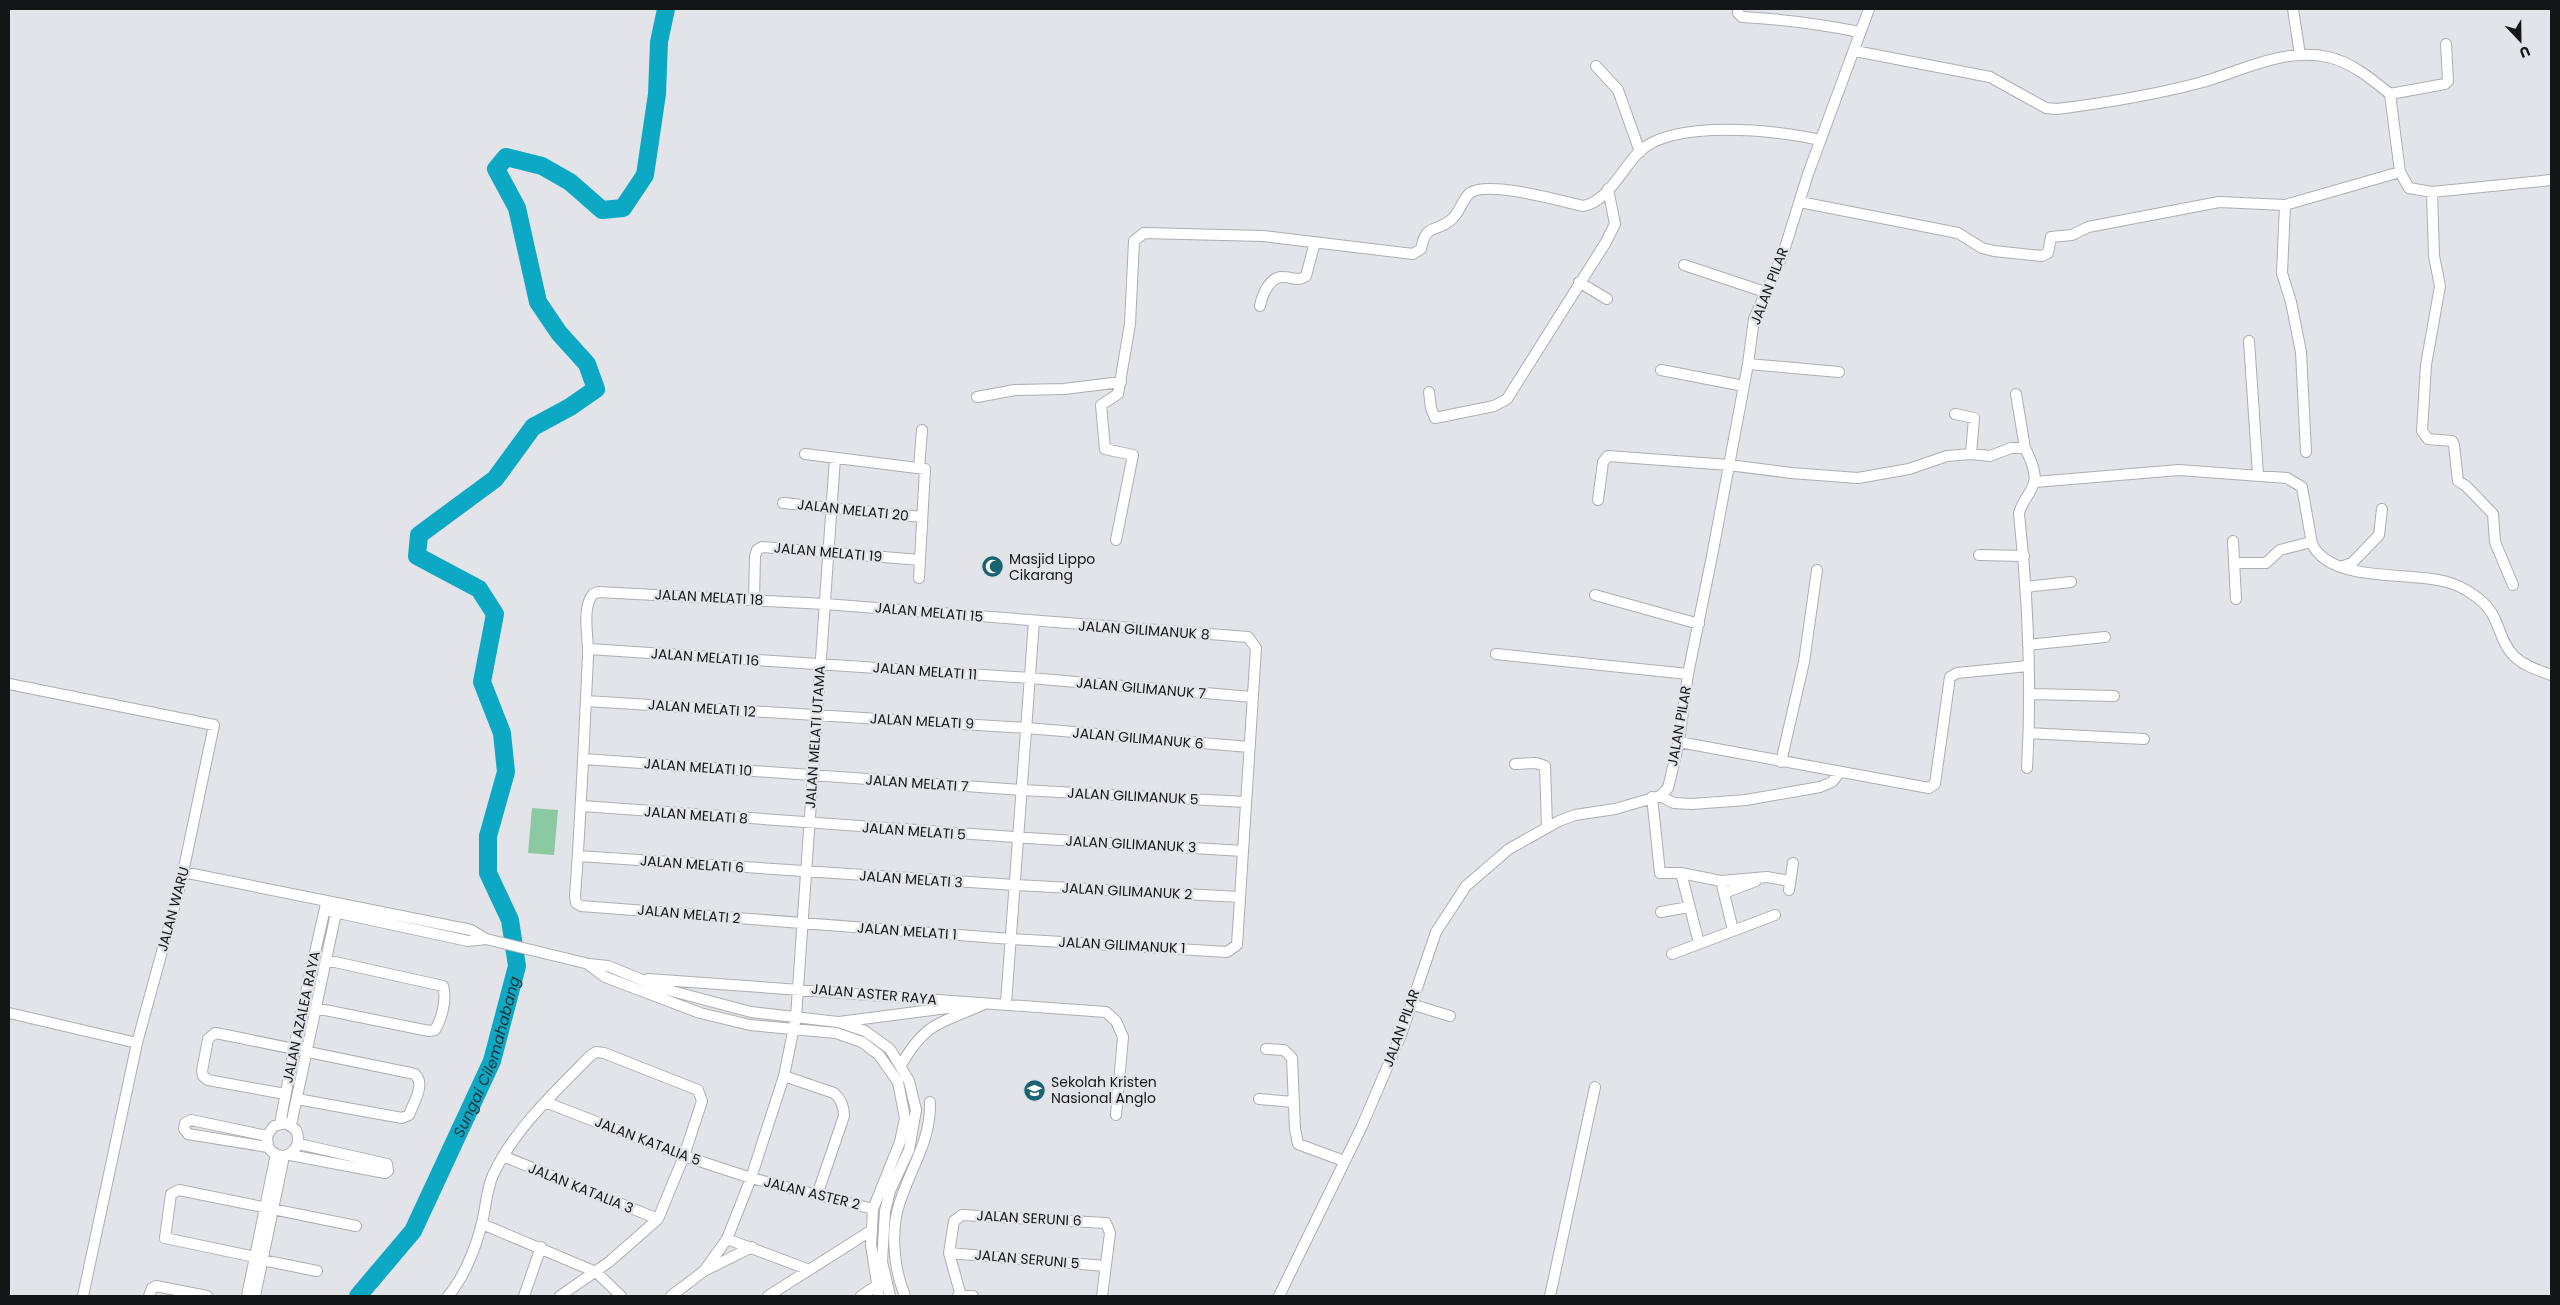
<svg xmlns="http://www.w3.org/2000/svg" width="2560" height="1305" font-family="Poppins,sans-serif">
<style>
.pitch{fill:#8ac9a2}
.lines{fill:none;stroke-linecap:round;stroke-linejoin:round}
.river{stroke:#0da8c4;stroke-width:18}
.minor-casing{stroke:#acaeb4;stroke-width:12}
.minor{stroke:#fff;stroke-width:10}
.labels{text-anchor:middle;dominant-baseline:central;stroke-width:5;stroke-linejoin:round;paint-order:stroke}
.street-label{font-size:14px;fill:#141516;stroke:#e2e4ea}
.poi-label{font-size:14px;fill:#141516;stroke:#e2e4ea;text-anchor:start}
.water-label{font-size:15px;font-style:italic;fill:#1b3136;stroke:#e2e4ea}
</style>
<rect width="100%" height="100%" fill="#e2e4ea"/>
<!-- pitch -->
<path class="pitch" d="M 532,808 L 558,810 L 554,855 L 528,853 Z"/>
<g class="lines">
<!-- river -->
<path class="river" id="s1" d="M 358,1296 L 413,1231 L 492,1061 L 517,966 L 510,920 L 488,873 L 488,836 L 506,772 L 502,733 L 482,682 L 495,614 L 479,589 L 417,556 L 419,535 L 495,479 L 533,427 L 570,407 L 596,389 L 587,364 L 559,333 L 538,302 L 517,208 L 496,169 L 506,157 L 542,166 L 570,182 L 602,210 L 623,208 L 645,175 L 657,94 L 659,42 L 666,9"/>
<defs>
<path id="minor" d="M 1738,9 L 1738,13 L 1742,17 C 1782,19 1820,24 1860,32
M 2293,9 L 2300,55
M 1855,51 L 1990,77 L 2046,108 L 2057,109 C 2105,103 2153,95 2199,83 C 2240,72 2284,47 2328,57 C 2351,62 2373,80 2390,94 L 2400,172 L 2409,188 L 2432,192 L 2551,180
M 1596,66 L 1618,90 L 1640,152
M 2390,94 L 2445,84 L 2448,81 L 2446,44
M 2432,192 L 2434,256 L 2440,286 L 2426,365 L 2422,431 L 2428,439 L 2452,441 L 2454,445 L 2458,481 L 2466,486 L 2493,514 L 2495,542 L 2513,585
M 1800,202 L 1958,233 L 1982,248 L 1994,251 L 2042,256 L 2048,253 L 2051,237 L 2072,235 L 2088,227 L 2219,202 L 2285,205 L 2400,172
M 2285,205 L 2282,273 L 2291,302 L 2301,352 L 2306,452
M 1684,265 L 1765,292
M 1579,282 L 1607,299
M 1260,306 C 1262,295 1270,276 1283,277 C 1293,277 1297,282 1306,276 L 1315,242
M 2249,341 L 2258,474
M 1748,364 L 1839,372
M 1661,370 L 1744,386
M 1429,392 L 1431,408 L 1435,418 L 1494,406 L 1507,399 L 1606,242 L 1615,224 L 1608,189
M 2016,394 L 2025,448
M 977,397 L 1015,390 L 1064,389 L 1121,382
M 1955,414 L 1974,418 L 1971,454
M 805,454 L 925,469 L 919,578
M 919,468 L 922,430
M 2035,482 L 2179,470 L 2287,478 L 2302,487 L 2312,544 C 2332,584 2410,571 2447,582 C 2462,586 2482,598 2491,612 C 2500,626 2501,643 2514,656 C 2524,666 2538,670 2551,675
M 1598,500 L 1603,462 L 1608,456 L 1729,465 L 1791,473 L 1858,478 L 1909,469 L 1947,456 L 1971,454 L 1990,456 L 2011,448 L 2025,448 C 2029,456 2037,472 2034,482 C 2032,493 2021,501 2019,514 C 2028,598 2032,683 2027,768
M 783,503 L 922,517
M 1116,540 L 1133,455 L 1105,449 L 1101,405 L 1118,394 L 1130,324 L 1134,241 L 1144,233 L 1263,236 L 1413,254 L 1421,249 C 1426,223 1435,233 1451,220 C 1460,213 1462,199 1470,193 C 1488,180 1561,201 1583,206 C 1608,202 1623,167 1640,151 C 1675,119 1777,130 1820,140
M 2233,541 L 2236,599
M 1979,555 L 2024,556
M 2235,563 L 2266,563 L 2280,550 L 2311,542
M 2341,567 L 2352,563 L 2379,535 L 2382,509
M 2026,587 L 2071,582
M 598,592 L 825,604 L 1248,637 L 1256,648 L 1237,945 L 1227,952 L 1011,939 L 581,906 L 576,903 L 575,896 C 581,816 584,737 588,657 C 589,638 581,609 593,594 Z
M 1595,595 L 1699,624
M 754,599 L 755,556 L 757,550 L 762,547 L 920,560
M 2028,645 L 2105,637
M 589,649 L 1030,678 L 1252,697
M 1496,654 L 1688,674
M 9,684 L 214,725 L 181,882 L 137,1043 L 83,1296
M 2031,694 L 2114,696
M 586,701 L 1027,728 L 1249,747
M 2029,733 L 2144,739
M 1679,742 L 1929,788 L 1935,784 L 1950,677 L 1957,673 L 2028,666
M 584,759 L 1022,790 L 1245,802
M 1781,762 L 1804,662 L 1817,570
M 1515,764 L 1536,763 L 1545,766 L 1547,827
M 1660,796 L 1674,803 L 1692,804 L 1746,800 L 1820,787 L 1832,782 L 1840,772
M 1652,797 L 1660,873 L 1681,873 L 1721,881 L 1767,877 L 1790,881
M 582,806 L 1027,838 L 1243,851
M 578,856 L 1015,885 L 1240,897
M 183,872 L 471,930 L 486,939
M 1681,873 L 1699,943
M 1721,881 L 1733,930
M 1789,890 L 1793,863
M 1724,893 L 1756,881
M 325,910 L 468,941 L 486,939 L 589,964 L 608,966 L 664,989 L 751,1012 L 838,1022 L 865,1031 L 890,1049 L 909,1081 L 916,1110 L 909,1150 L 890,1191 L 885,1211 L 882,1262 L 890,1296
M 1661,912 L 1689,907
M 1672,954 L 1775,915
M 589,965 L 605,977 L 700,1013 L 750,1025 L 836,1033 L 862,1042 L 879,1055 L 898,1082 L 905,1118 L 900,1142 L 873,1209 L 871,1245 L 879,1296
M 648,979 L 1106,1012 L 1116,1021 L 1123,1037 L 1116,1115
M 1006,1003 L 1034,621
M 1411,1004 L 1450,1016
M 315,1008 L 429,1031 L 435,1030 C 442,1019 447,998 443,986 L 326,960
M 9,1013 L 137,1043
M 839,1022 L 963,1006
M 1266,1049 L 1284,1050 L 1292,1058 L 1295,1129 L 1298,1144 L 1344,1161
M 901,1065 C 927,1020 941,1024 984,1004
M 784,1076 L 834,1093 C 841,1099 844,1107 844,1116 L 817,1195
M 285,1094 L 208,1080 L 203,1076 L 202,1071 L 208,1039 L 215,1033 L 231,1036 L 415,1074 C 426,1085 413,1103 409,1115 L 402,1118 L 297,1099
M 1259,1099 L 1294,1102
M 545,1102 L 684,1156 L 751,1178 L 873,1209
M 280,1124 L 299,1023 L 326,904
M 291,1125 L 337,908
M 267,1136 L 191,1120 L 185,1123 L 184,1129 L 188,1134 L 268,1147 C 281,1166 305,1151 296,1130 L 286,1123 L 274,1126 L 267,1136 L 268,1147
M 290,1155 L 385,1173 L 388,1171 L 387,1164 L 299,1144
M 503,1156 L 658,1219
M 482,1224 L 596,1272 L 621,1296
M 727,1239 L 807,1269
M 949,1253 L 1105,1266
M 255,1257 L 165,1238 L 171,1194 L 179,1190 L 356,1226
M 262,1260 L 317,1271
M 704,1271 L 727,1239 L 751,1178 L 784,1076 L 796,1017 L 835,458
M 149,1296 L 152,1288 L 156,1286 L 207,1296
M 247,1296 L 276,1154
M 255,1296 L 284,1156
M 448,1296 C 464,1278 476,1247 482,1223 C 486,1207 486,1191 493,1175 C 515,1128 555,1092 590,1056 L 596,1052 L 604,1053 L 698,1090 L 702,1101 L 684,1156 L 658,1219 L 609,1262 L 560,1296
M 524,1296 L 541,1247
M 671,1296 L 704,1271 L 752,1247
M 768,1296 L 872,1230
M 861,1296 L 876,1286
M 905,1296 C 895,1272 891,1238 897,1212 C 907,1172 931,1145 930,1102
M 958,1296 L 973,1296
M 961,1296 L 949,1253 L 954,1221 L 962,1215 L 1106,1223 L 1110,1233 L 1102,1296
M 1279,1296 L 1362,1126 L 1401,1035 L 1436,932 L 1466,886 L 1509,849 L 1559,821 L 1575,815 L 1615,809 L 1660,796 L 1668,788 L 1679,742 L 1688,674 L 1712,556 L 1748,364 L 1754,319 L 1783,254 L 1808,174 L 1869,9
M 1550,1296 L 1595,1087"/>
</defs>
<!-- minor casing -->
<use href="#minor" class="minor-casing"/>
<!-- minor -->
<use href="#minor" class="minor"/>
</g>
<!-- icons -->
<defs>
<symbol id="mosque-disc" viewBox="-11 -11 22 22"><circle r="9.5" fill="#1a6471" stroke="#e2e4ea"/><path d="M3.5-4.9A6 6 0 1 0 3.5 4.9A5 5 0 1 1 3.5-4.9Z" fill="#fff"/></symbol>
<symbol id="school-disc" viewBox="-11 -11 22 22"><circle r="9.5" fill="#1a6471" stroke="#e2e4ea"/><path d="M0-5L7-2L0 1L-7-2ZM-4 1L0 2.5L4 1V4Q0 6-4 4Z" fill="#fff"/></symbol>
</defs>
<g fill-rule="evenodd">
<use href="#mosque-disc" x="980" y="554" width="25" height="25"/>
<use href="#school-disc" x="1022" y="1078" width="25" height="25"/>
</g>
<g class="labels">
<!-- street labels -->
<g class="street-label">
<text transform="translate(1769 286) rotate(-69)">JALAN PILAR</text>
<text transform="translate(853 510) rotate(6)">JALAN MELATI 20</text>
<text transform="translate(828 552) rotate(5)">JALAN MELATI 19</text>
<text transform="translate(709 597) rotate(3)">JALAN MELATI 18</text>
<text transform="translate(929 612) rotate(5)">JALAN MELATI 15</text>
<text transform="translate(1144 630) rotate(4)">JALAN GILIMANUK 8</text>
<text transform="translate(705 657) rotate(4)">JALAN MELATI 16</text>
<text transform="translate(925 671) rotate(4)">JALAN MELATI 11</text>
<text transform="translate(1141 688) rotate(5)">JALAN GILIMANUK 7</text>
<text transform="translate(702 708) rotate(4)">JALAN MELATI 12</text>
<text transform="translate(922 721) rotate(3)">JALAN MELATI 9</text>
<text transform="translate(1679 726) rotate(-80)">JALAN PILAR</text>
<text transform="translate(815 737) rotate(-86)">JALAN MELATI UTAMA</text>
<text transform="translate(1138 738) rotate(5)">JALAN GILIMANUK 6</text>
<text transform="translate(698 767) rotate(4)">JALAN MELATI 10</text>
<text transform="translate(917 783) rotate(4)">JALAN MELATI 7</text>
<text transform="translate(1133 796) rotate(3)">JALAN GILIMANUK 5</text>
<text transform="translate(696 815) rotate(4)">JALAN MELATI 8</text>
<text transform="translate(914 831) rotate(4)">JALAN MELATI 5</text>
<text transform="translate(1131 844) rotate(3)">JALAN GILIMANUK 3</text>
<text transform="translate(692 864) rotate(4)">JALAN MELATI 6</text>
<text transform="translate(911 879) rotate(4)">JALAN MELATI 3</text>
<text transform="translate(1127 891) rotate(3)">JALAN GILIMANUK 2</text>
<text transform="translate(173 909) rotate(-75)">JALAN WARU</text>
<text transform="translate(689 914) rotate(5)">JALAN MELATI 2</text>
<text transform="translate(907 931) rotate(4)">JALAN MELATI 1</text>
<text transform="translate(1122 945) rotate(3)">JALAN GILIMANUK 1</text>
<text transform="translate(874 994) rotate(5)">JALAN ASTER RAYA</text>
<text transform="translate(301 1017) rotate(-78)">JALAN AZALEA RAYA</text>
<text transform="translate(1401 1028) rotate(-70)">JALAN PILAR</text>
<text transform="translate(648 1141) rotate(21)">JALAN KATALIA 5</text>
<text transform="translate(581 1188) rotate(22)">JALAN KATALIA 3</text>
<text transform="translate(812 1193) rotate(14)">JALAN ASTER 2</text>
<text transform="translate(1029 1218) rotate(3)">JALAN SERUNI 6</text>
<text transform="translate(1027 1259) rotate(5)">JALAN SERUNI 5</text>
</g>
<!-- poi labels -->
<g class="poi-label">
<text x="1009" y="559">Masjid Lippo<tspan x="1009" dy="16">Cikarang</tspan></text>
<text x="1051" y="1082">Sekolah Kristen<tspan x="1051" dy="16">Nasional Anglo</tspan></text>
</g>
<!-- water labels -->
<g class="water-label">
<text stroke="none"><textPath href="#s1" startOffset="275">Sungai Cilemahabang</textPath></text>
</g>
</g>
<!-- border -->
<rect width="2560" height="1305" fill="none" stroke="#141516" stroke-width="20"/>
<!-- north arrow -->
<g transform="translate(2520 40) rotate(158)" stroke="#e2e4ea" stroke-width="4" paint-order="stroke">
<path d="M0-4L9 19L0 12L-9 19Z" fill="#141516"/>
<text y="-8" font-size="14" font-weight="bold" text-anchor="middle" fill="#141516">U</text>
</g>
</svg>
